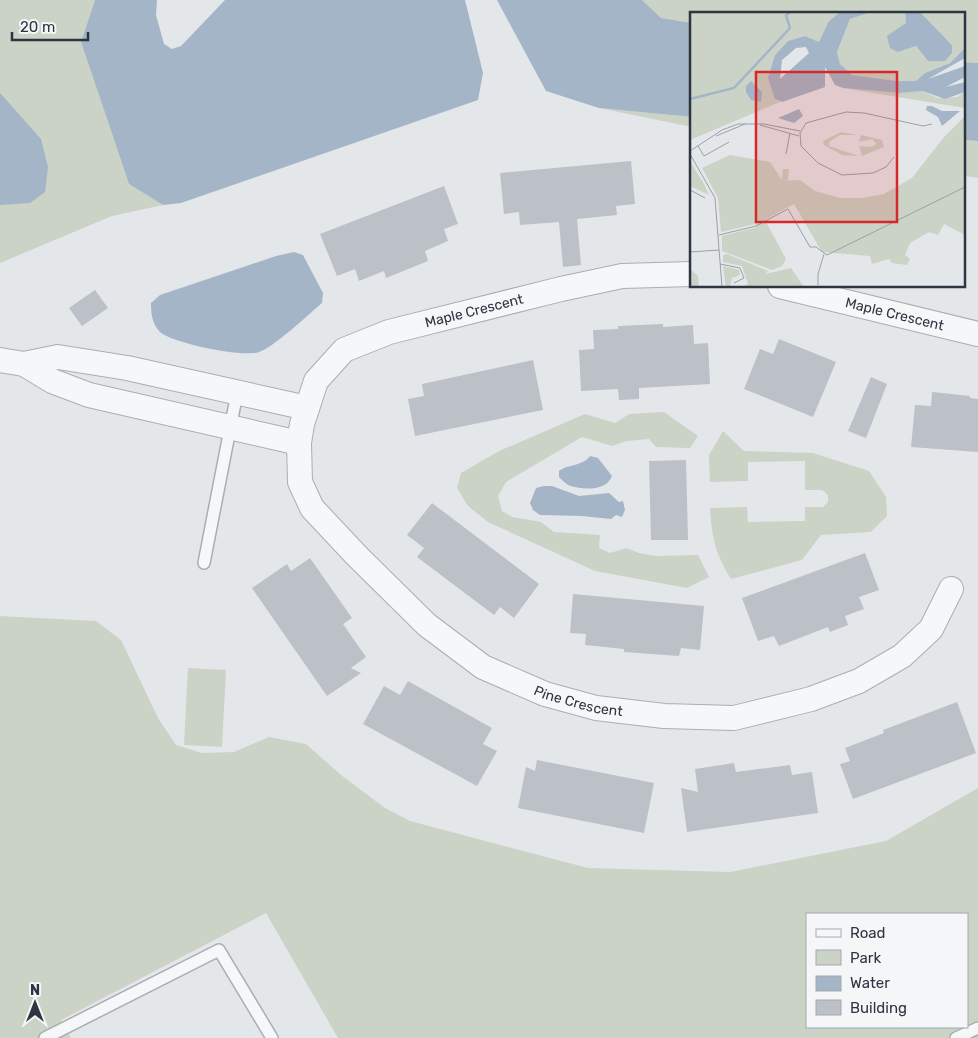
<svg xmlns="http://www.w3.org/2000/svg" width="978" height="1038" font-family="Rubik,sans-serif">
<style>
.green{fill:#cad3c6;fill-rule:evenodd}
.water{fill:#a3b5c6}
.building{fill:#bcc0c7}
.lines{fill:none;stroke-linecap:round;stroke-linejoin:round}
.lane-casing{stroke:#a9aeb4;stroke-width:14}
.street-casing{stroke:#a9aeb4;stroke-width:26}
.lane{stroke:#f6f7f9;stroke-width:11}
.street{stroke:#f6f7f9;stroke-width:24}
.labels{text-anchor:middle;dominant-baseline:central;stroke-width:4;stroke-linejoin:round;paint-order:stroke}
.street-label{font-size:14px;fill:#2d3541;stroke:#f4f6f8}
.inset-river{fill:none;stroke:#a3b5c6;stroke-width:2.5}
.inset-road{fill:none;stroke:#9ba0a6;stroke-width:1}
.view{fill:#d62828;fill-opacity:0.15;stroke:#d62828;stroke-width:2.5}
.inset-edge{fill:none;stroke:#2d3541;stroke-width:2.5}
</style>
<rect width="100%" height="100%" fill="#e4e7ea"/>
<!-- green -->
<path class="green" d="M 0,0 L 95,0 L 81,42 L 129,184 L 163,205 L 112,216 L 0,263 Z
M 642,0 L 978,0 L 978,63 L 964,62 L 964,14 L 692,14 L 692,23 L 661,18 Z
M 599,108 L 692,117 L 692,127 Z
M 964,140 L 978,141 L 978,178 L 964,176 Z
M 664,412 L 698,436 L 690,448 L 656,447 L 649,439 L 627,441 L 612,446 L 582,437 L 506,482 L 498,496 L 502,511 L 512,517 L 541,522 L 554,532 L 600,535 L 599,548 L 610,553 L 626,548 L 639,553 L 656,556 L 698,555 L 709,577 L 687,588 L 595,571 L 488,522 L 468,506 L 457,488 L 461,473 L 499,451 L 585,414 L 615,423 L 629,414 Z
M 723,431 L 744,451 L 813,453 L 869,471 L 886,497 L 887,516 L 871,532 L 821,535 L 802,560 L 731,579 C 715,553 712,538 710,508 L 747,507 L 748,522 L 805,521 L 805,507 L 823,507 L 828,502 L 828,495 L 822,490 L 805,490 L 805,461 L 748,462 L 748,481 L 710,482 L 709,455 Z
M 0,616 L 96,621 L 121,640 L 158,718 L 176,745 L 202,753 L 234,752 L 269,737 L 306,744 L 341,775 L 385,808 L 410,821 L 588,868 L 730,872 L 886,841 L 978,788 L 978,1038 L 338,1038 L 266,913 L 61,1020 L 71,1038 L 0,1038 ZM 807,914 L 967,914 L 967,1027 L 807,1027 Z
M 188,668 L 226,670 L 222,747 L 184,745 Z"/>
<!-- water -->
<path class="water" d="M 95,0 L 157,0 L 156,15 L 164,44 L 172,49 L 181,46 L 225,0 L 465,0 L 483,73 L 478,100 L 181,203 L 163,205 L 129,184 L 81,42 Z
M 497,0 L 642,0 L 661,18 L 692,23 L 692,117 L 599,108 L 546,91 Z
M 964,62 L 978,63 L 978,141 L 964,140 Z
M 0,93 L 41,139 L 48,167 L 45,192 L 30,203 L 0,205 Z
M 294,252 L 303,255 L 323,293 L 322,303 C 308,315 274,347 259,352 C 243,358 172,343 160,332 C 152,324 151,313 151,303 L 160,295 L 276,256 Z
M 590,456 L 598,458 L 612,476 C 606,492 581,490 568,485 C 565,483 562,480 559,477 L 559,471 C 569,464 583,466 590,456 Z
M 544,486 L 552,486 L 579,496 L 609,493 L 619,502 L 623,501 L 625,510 L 622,517 L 616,515 L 611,519 L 582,516 L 540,515 L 533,510 L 530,503 L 536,488 Z"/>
<!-- building -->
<path class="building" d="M 631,161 L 635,204 L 616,206 L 617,215 L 577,219 L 581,265 L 563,267 L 559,222 L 520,225 L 519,212 L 504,214 L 500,173 Z
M 444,186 L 458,224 L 444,229 L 448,241 L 425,251 L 428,261 L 386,278 L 384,271 L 359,281 L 355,269 L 337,276 L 320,234 Z
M 95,290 L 108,308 L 82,326 L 69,308 Z
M 663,324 L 663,327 L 693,325 L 694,344 L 708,343 L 710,384 L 639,388 L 639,399 L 619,400 L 618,389 L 581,391 L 579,350 L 594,349 L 593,330 L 618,329 L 618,326 Z
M 779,339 L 836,362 L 813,417 L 744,389 L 760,349 L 773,354 Z
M 533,360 L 543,410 L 415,436 L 408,399 L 424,396 L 422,384 Z
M 871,377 L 887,384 L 866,438 L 848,431 Z
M 932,392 L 970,396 L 970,398 L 978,399 L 978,452 L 911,447 L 915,405 L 931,406 Z
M 686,460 L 688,540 L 651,540 L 649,461 Z
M 432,503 L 539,584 L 514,618 L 500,607 L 494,615 L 417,557 L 424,548 L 407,535 Z
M 865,553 L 879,590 L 859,597 L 864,609 L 845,616 L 848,625 L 830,632 L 828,627 L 779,646 L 774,636 L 758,641 L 742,598 Z
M 310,558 L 352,618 L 343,624 L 366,657 L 351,668 L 361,673 L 327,696 L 252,588 L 287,564 L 291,571 Z
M 573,594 L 704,606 L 700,650 L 681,648 L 679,656 L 624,652 L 624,649 L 585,645 L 586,634 L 570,633 Z
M 408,681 L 492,728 L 483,744 L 497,751 L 477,786 L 363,724 L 384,686 L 400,695 Z
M 957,702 L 976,753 L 853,799 L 840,764 L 850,761 L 845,748 L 884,733 L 883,730 Z
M 537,760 L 654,783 L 644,833 L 518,808 L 526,767 L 535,771 Z
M 734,763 L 736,772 L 790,765 L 792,775 L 812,772 L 818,813 L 687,832 L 681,788 L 698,792 L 695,769 Z"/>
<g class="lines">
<defs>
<path id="lane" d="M 204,563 L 237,393
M 45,1038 L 219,950 L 272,1038
M 956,1038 L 978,1028"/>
<g id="street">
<path id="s1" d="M 692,274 L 622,276 L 561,289 L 389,332 L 344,350 L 316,381 L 302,424 L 299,443 L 300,482 L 312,508 L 357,556 L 427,625 L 483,667 L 545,694 L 596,708 L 664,716 L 734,718 L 811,699 L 859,681 L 902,656 L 931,629 L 951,589"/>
<path id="s2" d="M 780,286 L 978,334"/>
<path d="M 0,360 L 24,364 L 58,357 L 127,368 L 307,408"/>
<path d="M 24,364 L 52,381 L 89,395 L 299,443"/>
</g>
</defs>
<!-- lane casing -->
<use href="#lane" class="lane-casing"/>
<!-- street casing -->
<use href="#street" class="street-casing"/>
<!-- lane -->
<use href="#lane" class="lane"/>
<!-- street -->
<use href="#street" class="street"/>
</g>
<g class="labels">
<!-- street labels -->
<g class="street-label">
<text transform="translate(474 311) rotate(-14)">Maple Crescent</text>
<text stroke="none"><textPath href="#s2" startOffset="118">Maple Crescent</textPath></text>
<text stroke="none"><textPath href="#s1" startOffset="868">Pine Crescent</textPath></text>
</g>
</g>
<!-- overview -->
<g transform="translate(690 12)">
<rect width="275" height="275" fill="#e4e7ea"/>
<path d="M 0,0 L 150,0 L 139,9 L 133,27 L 129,30 L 115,24 L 98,29 L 85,43 L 85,87 L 90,90 L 0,128 ZM 181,0 L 215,0 L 216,10 L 208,40 L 226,34 L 238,49 L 262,33 L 230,0 L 275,0 L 275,36 L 260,51 L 235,61 L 226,69 L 207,69 L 162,63 L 150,52 L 147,40 L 160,7 ZM 153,76 L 210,81 L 231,79 L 248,86 L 267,85 L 275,80 L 275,96 ZM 275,104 L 275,223 L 254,212 L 248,223 L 239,220 L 220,231 L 215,243 L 220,247 L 217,253 L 202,251 L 199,247 L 182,252 L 180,244 L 132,240 L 104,192 L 75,208 L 96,247 L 92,254 L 82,258 L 32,239 L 32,224 L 67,215 L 65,212 L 31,220 L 28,186 L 12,156 L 40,143 L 80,150 L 92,168 L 93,157 L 99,157 L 98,168 L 94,169 L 110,168 L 125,179 L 151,186 L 172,186 L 194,182 L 222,166 L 254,125 ZM 151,120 L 167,123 L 150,123 L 139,130 L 139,134 L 169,144 L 152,143 L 134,133 L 133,129 ZM 171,123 L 192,128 L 194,135 L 172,144 L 169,134 L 182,135 L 186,132 L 182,127 L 169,130 ZM 0,149 L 14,172 L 19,183 L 0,174 ZM 37,242 L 78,259 L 75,262 L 101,256 L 114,275 L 53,275 L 58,272 L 52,254 L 33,250 L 33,243 ZM 33,254 L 49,258 L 50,263 L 42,266 L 40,275 L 36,275 ZM 0,257 L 8,264 L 9,275 L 0,275 Z" fill="#cad3c6"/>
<path d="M 150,0 L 181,0 L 160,7 L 147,40 L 150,52 L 162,63 L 207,69 L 226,69 L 235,61 L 260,51 L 275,36 L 275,46 L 238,67 L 275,54 L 275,65 L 256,75 L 275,70 L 275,80 L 255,87 L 232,79 L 210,81 L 153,76 L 145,73 L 135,55 L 135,75 L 92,90 L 85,87 L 78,66 L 85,43 L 98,29 L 115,24 L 129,30 L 139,9 ZM 116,35 L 119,41 L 90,67 L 92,48 L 106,36 ZM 215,0 L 230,0 L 262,33 L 262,41 L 255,49 L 238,49 L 226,34 L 208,40 L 200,36 L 197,24 L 216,11 ZM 61,69 L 72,80 L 71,90 L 61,88 L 56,80 L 56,74 ZM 242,94 L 252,99 L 270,99 L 252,114 L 248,105 L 236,98 L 237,94 ZM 109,97 L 113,104 L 104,111 L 88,106 Z" fill="#a3b5c6" fill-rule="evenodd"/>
<path class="inset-river" d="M 0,87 L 44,76 L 100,16 L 96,3 L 101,0"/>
<path class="inset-road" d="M 70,113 L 109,124M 26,124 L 55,112M 8,134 L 14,144 L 39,130M 0,139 L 32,118 L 48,112 L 74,112 L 110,119M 0,142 L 25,186 L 32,275M 96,142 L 100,121M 204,145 L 196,155 L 183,161 L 152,163 L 128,151 L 111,134 L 110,121 L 116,111 L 156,100 L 174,101 L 233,114 L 242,112M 0,178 L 15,186M 29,223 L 66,214 L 98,197 L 120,235 L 126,235 L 137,243 L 275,175M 0,240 L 29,238M 30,252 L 50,256 L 54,266 L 44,271M 128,273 L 128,262 L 134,242"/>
<path class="view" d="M 66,60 L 207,60 L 207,210 L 66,210 Z"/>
<rect width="275" height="275" class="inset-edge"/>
</g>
<!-- legend -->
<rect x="806" y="913" width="162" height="115" fill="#f4f6f8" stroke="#a4a9af"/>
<rect x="816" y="929" width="25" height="8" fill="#f6f7f9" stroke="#a4a9af"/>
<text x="850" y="938" font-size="15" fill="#2d3541">Road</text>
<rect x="816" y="950" width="25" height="15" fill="#cad3c6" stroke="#a4a9af"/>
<text x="850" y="963" font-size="15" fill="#2d3541">Park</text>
<rect x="816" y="976" width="25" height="15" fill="#a3b5c6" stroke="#a4a9af"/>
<text x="850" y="988" font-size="15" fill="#2d3541">Water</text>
<rect x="816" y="1000" width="25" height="15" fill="#bcc0c7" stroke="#a4a9af"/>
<text x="850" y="1013" font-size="15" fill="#2d3541">Building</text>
<!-- north arrow -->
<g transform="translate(35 1003)" stroke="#f4f6f8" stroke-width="4" paint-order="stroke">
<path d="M0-4L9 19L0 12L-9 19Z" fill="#2d3541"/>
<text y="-8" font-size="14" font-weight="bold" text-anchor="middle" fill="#2d3541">N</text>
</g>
<!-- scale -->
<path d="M12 32v8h76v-8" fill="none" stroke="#2d3541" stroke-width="2.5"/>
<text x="20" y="32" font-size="15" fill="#2d3541" stroke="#f4f6f8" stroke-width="4" paint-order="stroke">20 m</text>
</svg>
